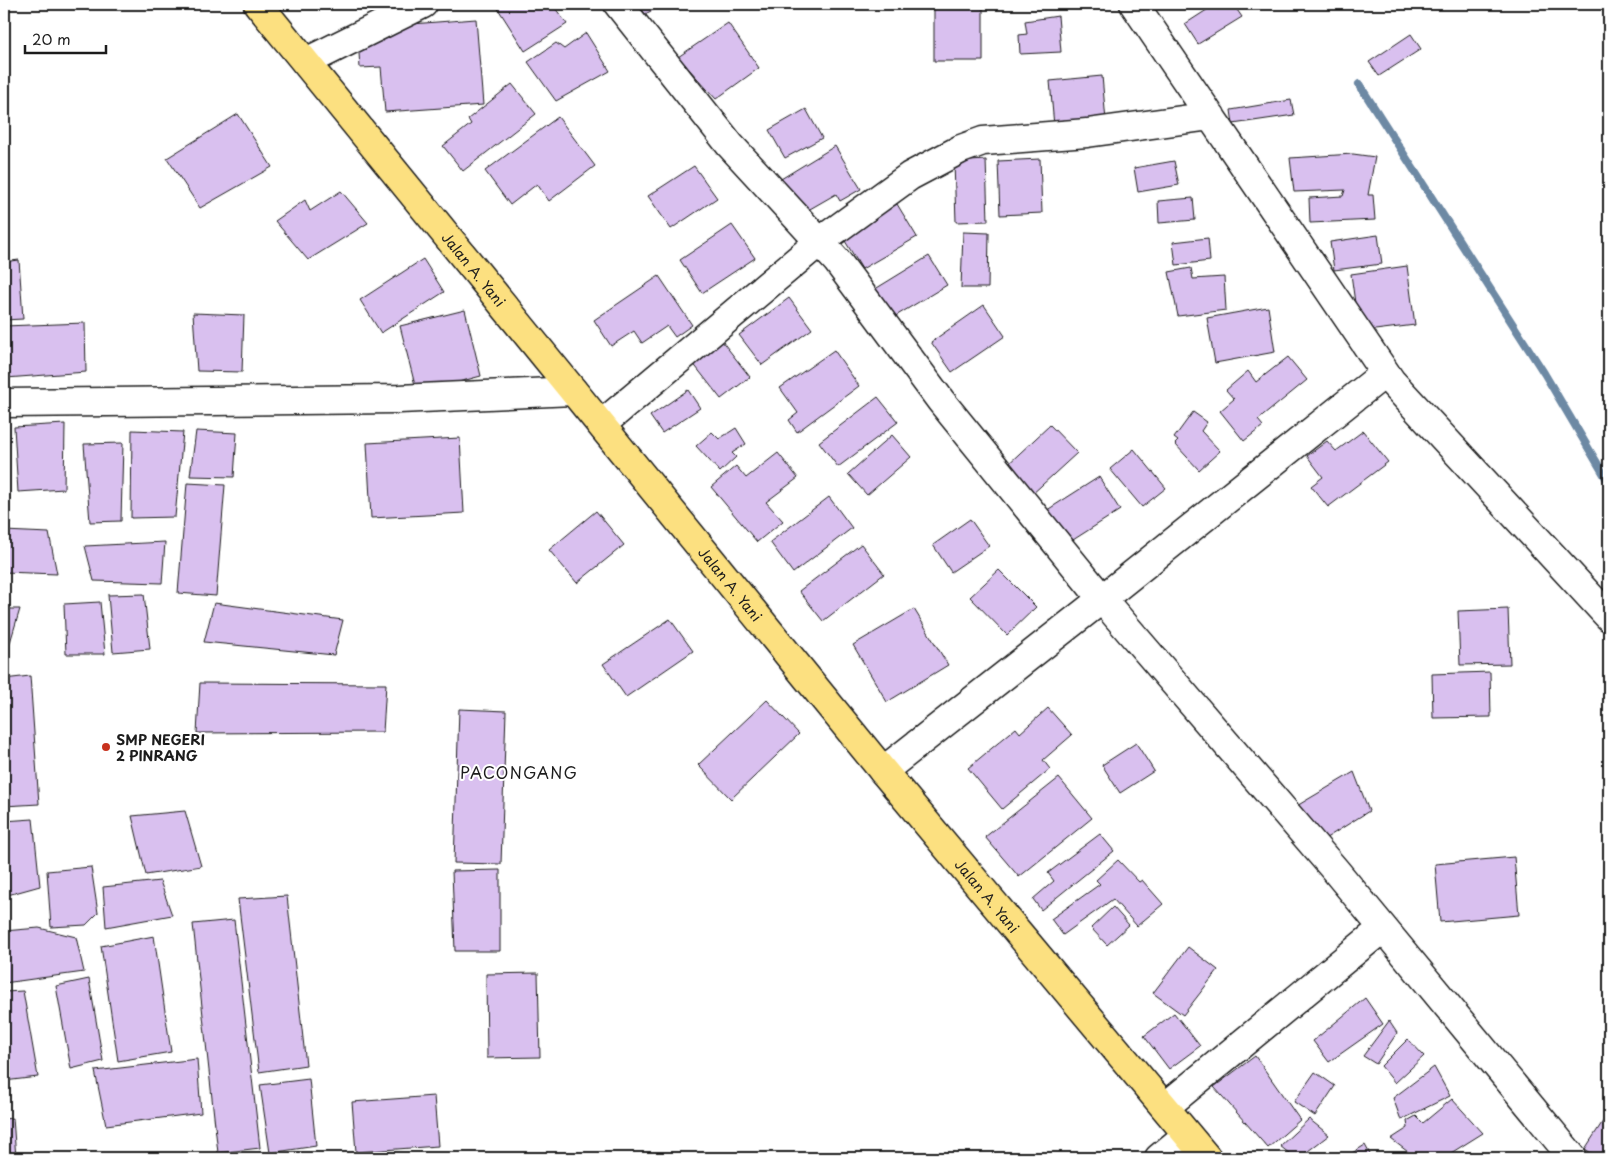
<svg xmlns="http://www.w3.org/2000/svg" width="1613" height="1162" font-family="'Playpen Sans',sans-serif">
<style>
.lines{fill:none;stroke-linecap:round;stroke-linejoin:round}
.stream{stroke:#6d89a4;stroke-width:8}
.building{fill:#d9c0ef;stroke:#1c1c1c}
.minor-casing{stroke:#1c1c1c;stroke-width:31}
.highway-casing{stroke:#1c1c1c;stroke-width:31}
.minor{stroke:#fff;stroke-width:28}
.highway{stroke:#fce080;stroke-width:28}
.poi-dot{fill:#c8321e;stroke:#fff;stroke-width:2}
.labels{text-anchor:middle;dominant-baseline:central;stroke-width:4;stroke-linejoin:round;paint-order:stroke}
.street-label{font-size:14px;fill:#1c1c1c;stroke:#fff}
.poi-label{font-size:14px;font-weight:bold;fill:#1c1c1c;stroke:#fff;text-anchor:start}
.quarter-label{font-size:16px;letter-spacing:1px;fill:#1c1c1c;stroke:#fff}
</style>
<rect width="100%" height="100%" fill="#fff"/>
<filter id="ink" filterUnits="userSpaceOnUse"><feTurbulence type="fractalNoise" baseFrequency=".02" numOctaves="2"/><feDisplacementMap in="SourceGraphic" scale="10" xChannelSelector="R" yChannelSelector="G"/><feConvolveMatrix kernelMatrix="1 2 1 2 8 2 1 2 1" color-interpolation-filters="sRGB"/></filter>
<g filter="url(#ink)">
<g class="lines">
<!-- stream -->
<path class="stream" d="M 1359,84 L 1544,373 L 1609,483"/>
</g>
<!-- building -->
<path class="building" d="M 495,4 L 552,4 L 567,24 L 525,51 Z
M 639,4 L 665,4 L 645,14 Z
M 934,4 L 983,4 L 983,61 L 934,61 Z
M 1216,4 L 1233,4 L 1242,17 L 1198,44 L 1185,24 Z
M 1058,16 L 1061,52 L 1020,54 L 1019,35 L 1027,34 L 1025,21 Z
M 476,19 L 483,105 L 385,112 L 381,67 L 360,68 L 358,38 L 386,26 Z
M 728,23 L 759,68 L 716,99 L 678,57 Z
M 586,33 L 610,71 L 556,101 L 528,62 L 556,43 L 564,49 Z
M 1411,34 L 1421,49 L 1379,76 L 1369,62 Z
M 1102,76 L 1106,121 L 1054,126 L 1050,81 Z
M 512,84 L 536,114 L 463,171 L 443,146 L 471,124 L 468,119 Z
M 1291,100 L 1294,115 L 1233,124 L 1231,110 Z
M 806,109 L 822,138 L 785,158 L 769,130 Z
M 238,114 L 272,167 L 200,208 L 167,158 Z
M 558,117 L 595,166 L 549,201 L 537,184 L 510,205 L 485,171 Z
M 835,146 L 861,189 L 840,201 L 836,194 L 796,217 L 776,182 Z
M 1353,154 L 1375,157 L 1368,195 L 1373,195 L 1375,220 L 1310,223 L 1309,198 L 1343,196 L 1345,190 L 1294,192 L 1290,158 Z
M 1040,159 L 1042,213 L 1000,215 L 998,161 Z
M 986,160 L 988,221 L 956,222 L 954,162 Z
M 1174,161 L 1179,185 L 1138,192 L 1134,168 Z
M 694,166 L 717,198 L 671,229 L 648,196 Z
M 341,191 L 368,223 L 308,260 L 275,221 L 305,200 L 310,211 Z
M 1193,198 L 1195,220 L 1159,223 L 1158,201 Z
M 897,204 L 917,237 L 862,269 L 842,236 Z
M 732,225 L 755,258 L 702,293 L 680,260 Z
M 963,232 L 989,233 L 988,288 L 961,288 Z
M 1378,235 L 1382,264 L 1334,270 L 1330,242 Z
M 1208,238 L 1210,261 L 1176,265 L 1173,242 Z
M 929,256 L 947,285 L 889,320 L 872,291 Z
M 423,259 L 444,292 L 381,333 L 360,300 Z
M 19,260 L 23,319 L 4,320 L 4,262 Z
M 1407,266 L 1415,325 L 1359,332 L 1351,274 Z
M 1191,268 L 1193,279 L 1224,277 L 1226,310 L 1178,316 L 1169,272 Z
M 659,276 L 692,325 L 675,337 L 667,326 L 642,343 L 634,331 L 611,346 L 594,320 Z
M 789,298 L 812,329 L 762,365 L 739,335 Z
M 984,305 L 1005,336 L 952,372 L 931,342 Z
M 1268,307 L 1275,352 L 1215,363 L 1207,318 Z
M 465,310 L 481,376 L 417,393 L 400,326 Z
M 193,313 L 244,315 L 242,372 L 197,371 Z
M 85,323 L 86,372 L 6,378 L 4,326 Z
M 718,336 L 750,377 L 721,399 L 689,358 Z
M 834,350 L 859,386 L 797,432 L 789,420 L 798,413 L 780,388 Z
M 1288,357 L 1307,380 L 1258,420 L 1263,426 L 1244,441 L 1220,411 L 1234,399 L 1226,390 L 1248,371 L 1256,382 Z
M 688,390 L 700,408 L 662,433 L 650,416 Z
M 878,397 L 898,422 L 838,467 L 819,442 Z
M 1193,412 L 1207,422 L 1201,431 L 1220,451 L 1199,470 L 1175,444 L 1178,441 L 1174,438 Z
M 65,424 L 64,489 L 18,492 L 14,427 Z
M 1050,425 L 1077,453 L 1030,496 L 1004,468 Z
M 736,428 L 746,444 L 732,453 L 736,457 L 720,472 L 696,446 L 712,432 L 719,439 Z
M 132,430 L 183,432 L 175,517 L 131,518 Z
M 196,431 L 237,433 L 234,477 L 190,476 Z
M 1363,431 L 1388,462 L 1328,507 L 1311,486 L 1323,477 L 1307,456 L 1327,441 L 1336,451 Z
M 892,435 L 911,457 L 867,495 L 848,474 Z
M 460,438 L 464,513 L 371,518 L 367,443 Z
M 123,443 L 121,521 L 90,522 L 84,444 Z
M 1134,449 L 1166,488 L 1142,507 L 1110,469 Z
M 778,453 L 798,478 L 766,502 L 783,521 L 757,542 L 711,487 L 736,466 L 746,478 Z
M 4,470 L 10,523 L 4,523 Z
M 1099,477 L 1120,510 L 1062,547 L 1041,514 Z
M 187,483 L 225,485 L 216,596 L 178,593 Z
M 829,497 L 852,528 L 793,573 L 770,542 Z
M 596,511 L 624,545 L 577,583 L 549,550 Z
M 970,519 L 989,546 L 951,572 L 933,545 Z
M 4,531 L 49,533 L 57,574 L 4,572 Z
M 165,542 L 162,583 L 94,581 L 85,546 Z
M 861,544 L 884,574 L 823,621 L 799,591 Z
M 999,570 L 1036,607 L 1007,635 L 970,597 Z
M 144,594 L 150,649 L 113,652 L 108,595 Z
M 100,602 L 105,654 L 66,654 L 64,604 Z
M 214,603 L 343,620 L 334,655 L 204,642 Z
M 4,609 L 20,609 L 6,656 L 4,656 Z
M 914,609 L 948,665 L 887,702 L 853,645 Z
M 1508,609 L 1510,664 L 1460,665 L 1458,611 Z
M 670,619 L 693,651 L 626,697 L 603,664 Z
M 1490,672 L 1491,717 L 1433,718 L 1432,674 Z
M 30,676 L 39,804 L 4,806 L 4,679 Z
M 200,683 L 386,684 L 383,732 L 197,733 Z
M 767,700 L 799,734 L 731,799 L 698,765 Z
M 1048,708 L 1072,735 L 1043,760 L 1050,769 L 1002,809 L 968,768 L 1016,728 L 1020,733 Z
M 459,709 L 506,711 L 501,864 L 454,863 Z
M 1136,743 L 1154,771 L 1120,793 L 1102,765 Z
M 1354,772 L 1369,811 L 1320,842 L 1295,807 Z
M 1059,778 L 1092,818 L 1019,877 L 985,837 Z
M 185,811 L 201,866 L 146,875 L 132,816 Z
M 33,819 L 40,886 L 4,896 L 4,821 Z
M 1100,834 L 1114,851 L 1041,910 L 1033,899 L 1054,881 L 1048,873 Z
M 1514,857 L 1519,915 L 1440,922 L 1435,864 Z
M 1118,860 L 1139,882 L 1142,880 L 1163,904 L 1137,926 L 1113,899 L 1063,935 L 1051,919 L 1100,884 L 1096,880 Z
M 91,867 L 98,913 L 86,925 L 51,927 L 47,871 Z
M 500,870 L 500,951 L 455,951 L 452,871 Z
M 160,881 L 172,915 L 106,927 L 103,887 Z
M 287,896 L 306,1065 L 259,1072 L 238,899 Z
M 1113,907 L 1129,925 L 1107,945 L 1091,928 Z
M 234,920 L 260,1148 L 218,1153 L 193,924 Z
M 39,928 L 76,937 L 84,972 L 4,983 L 4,931 Z
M 154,936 L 171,1052 L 118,1061 L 101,946 Z
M 1188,947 L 1218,970 L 1183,1015 L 1153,993 Z
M 538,973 L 540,1057 L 487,1058 L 486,974 Z
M 89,979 L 103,1061 L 71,1069 L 56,986 Z
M 23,991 L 38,1077 L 4,1081 L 4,992 Z
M 1365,998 L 1383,1024 L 1329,1062 L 1313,1041 Z
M 1174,1013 L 1200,1046 L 1169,1069 L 1144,1036 Z
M 1389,1021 L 1397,1033 L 1376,1064 L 1363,1056 Z
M 1408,1039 L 1424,1056 L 1395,1083 L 1381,1066 Z
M 1255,1056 L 1300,1120 L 1268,1148 L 1214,1087 Z
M 197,1059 L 201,1113 L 106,1125 L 95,1071 Z
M 1434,1067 L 1450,1096 L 1401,1120 L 1393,1098 Z
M 1315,1072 L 1335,1086 L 1315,1116 L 1294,1102 Z
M 309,1079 L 316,1146 L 270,1153 L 260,1085 Z
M 434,1096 L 438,1146 L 356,1152 L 352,1102 Z
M 1452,1099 L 1483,1133 L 1443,1158 L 1416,1158 L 1391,1139 L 1408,1128 L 1407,1121 L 1416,1116 L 1423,1123 Z
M 1609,1112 L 1609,1158 L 1599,1158 L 1585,1149 Z
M 13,1118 L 16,1158 L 4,1158 L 4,1119 Z
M 1309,1119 L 1329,1135 L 1299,1158 L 1295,1158 L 1280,1146 Z
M 1365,1145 L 1372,1158 L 1344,1158 Z"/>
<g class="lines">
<defs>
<path id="minor" d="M 618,4 L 730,145 L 837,261 L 941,401 L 1102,599 L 1336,871 L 1573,1158
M 1134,4 L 1391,381 L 1609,617
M 306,62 L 423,4
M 4,403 L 399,399 L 573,391
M 602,424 L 819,242 L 910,176 L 961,149 L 983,141 L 1087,133 L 1211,116
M 883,771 L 1102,599 L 1385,373
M 1165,1107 L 1383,928
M 1159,1158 L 1187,1135"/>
<g id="highway">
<path id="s1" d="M 258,4 L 883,771 L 1207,1158"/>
</g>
</defs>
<!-- minor casing -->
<use href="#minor" class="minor-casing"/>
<!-- highway casing -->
<use href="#highway" class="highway-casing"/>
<!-- minor -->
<use href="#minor" class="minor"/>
<!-- highway -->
<use href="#highway" class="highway"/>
</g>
</g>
<!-- markers -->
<circle class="poi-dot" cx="106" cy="747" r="5"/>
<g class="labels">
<!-- street labels -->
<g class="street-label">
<text stroke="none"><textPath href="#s1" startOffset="342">Jalan A. Yani</textPath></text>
<text stroke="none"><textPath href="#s1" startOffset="748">Jalan A. Yani</textPath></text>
<text stroke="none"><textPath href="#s1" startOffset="1152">Jalan A. Yani</textPath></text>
</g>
<!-- poi labels -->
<g class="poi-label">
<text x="116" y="739">SMP NEGERI<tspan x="116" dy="16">2 PINRANG</tspan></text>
</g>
<!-- quarter labels -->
<g class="quarter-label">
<text x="519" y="772">PACONGANG</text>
</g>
</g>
<!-- margin -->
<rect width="1613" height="1162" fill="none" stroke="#fff" stroke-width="20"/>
<rect x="10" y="10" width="1593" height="1142" fill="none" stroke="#1c1c1c" stroke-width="2" filter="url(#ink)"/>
<!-- scale -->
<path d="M25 45v8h81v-8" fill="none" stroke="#1c1c1c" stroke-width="2.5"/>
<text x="32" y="45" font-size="15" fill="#1c1c1c" stroke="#ffffff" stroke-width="4" paint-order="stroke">20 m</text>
</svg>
